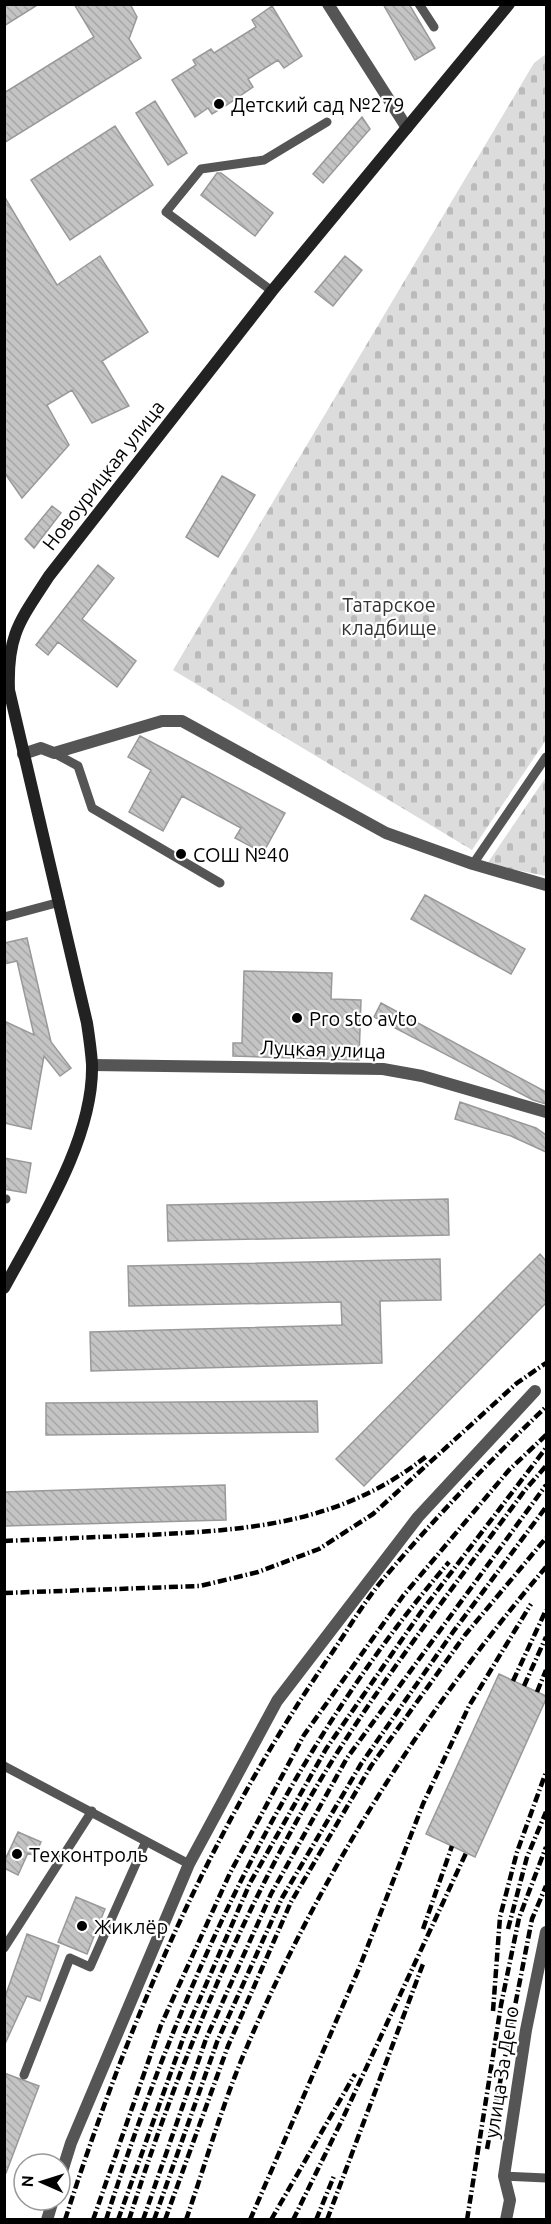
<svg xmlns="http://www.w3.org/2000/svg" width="551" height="2224" font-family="Ubuntu,sans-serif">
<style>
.cemetery{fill:url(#cemetery-stones)}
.building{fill:url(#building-back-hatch);stroke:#999;stroke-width:1.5}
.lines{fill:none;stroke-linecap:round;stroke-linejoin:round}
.lane{stroke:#555;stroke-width:9}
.street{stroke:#555;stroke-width:12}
.secondary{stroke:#222;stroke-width:12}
.rail{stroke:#000;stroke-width:4.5;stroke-dasharray:9 3 1.5 3;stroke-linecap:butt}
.poi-dot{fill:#000;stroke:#fff;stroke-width:2}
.labels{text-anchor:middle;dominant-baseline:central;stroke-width:4.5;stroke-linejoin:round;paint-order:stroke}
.poi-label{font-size:20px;fill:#000;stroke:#fff;text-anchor:start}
.street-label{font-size:20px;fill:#000;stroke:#fff}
.park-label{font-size:20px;fill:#333;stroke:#fff}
</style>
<defs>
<pattern id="cemetery-stones" width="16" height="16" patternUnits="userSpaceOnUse" patternTransform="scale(1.5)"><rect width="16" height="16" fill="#dcdcdc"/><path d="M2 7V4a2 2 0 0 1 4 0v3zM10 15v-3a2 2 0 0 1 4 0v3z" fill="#bbb"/></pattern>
<pattern id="building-back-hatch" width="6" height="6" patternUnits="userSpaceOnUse" patternTransform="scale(1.5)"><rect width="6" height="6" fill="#c4c4c4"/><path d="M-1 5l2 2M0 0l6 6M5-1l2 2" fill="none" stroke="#a7a7a7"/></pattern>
</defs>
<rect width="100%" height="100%" fill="#fff"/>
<!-- cemetery -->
<path class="cemetery" d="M 546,54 L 546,740 L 472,850 L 173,670 L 534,63 Z
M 546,777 L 546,876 L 487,864 Z"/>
<!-- building -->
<path class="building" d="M 4,4 L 39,4 L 4,26 Z
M 74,4 L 130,4 L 137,17 L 129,39 L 141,58 L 4,143 L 4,93 L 94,37 Z
M 383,4 L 409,4 L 435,48 L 415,60 Z
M 272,6 L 302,56 L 284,68 L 278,60 L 248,79 L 253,87 L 225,106 L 212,114 L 208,108 L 195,117 L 172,80 L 196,65 L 193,60 L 211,49 L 214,53 L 256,27 L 252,20 Z
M 155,101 L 187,153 L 168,165 L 136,113 Z
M 362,117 L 370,129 L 323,183 L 313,174 Z
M 115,126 L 153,185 L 70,240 L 31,180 Z
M 217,173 L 221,173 L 273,213 L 255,236 L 201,195 Z
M 4,196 L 57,285 L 100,256 L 148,332 L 102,361 L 129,406 L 92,423 L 72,390 L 47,405 L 69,445 L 22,498 L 4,472 Z
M 345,256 L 362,270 L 333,306 L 315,292 Z
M 222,476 L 255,495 L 218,557 L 186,537 Z
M 52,506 L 61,513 L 34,548 L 25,539 Z
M 98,565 L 114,578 L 82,619 L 136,661 L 117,687 L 58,642 L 48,655 L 36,645 Z
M 140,736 L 285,813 L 263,853 L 235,838 L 241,828 L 182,796 L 163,831 L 129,812 L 151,770 L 128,757 Z
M 425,895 L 525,949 L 511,974 L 411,919 Z
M 27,938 L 51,1042 L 71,1068 L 60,1076 L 44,1056 L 31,1129 L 4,1123 L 4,1021 L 34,1035 L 17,961 L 4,964 L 4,943 Z
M 244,971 L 332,973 L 331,999 L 361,1000 L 359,1060 L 233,1056 L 233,1043 L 242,1043 Z
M 381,1003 L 546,1092 L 546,1104 L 533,1100 L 374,1017 Z
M 460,1102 L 536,1128 L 546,1135 L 546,1152 L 511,1136 L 455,1119 Z
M 4,1158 L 31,1163 L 26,1193 L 4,1189 Z
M 448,1199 L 449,1235 L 168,1241 L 167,1205 Z
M 540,1254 L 546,1261 L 546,1303 L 364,1486 L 336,1459 Z
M 440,1259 L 441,1300 L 380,1301 L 382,1363 L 91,1371 L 90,1332 L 342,1325 L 341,1302 L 129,1306 L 128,1266 Z
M 317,1401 L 318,1432 L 46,1435 L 46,1403 Z
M 225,1485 L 226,1520 L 4,1526 L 4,1492 Z
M 499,1674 L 546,1696 L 546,1699 L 475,1857 L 426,1834 Z
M 18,1832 L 41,1842 L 35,1856 L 28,1853 L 18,1875 L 4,1868 L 4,1862 Z
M 76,1897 L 105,1909 L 87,1954 L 58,1942 Z
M 27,1934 L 59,1946 L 40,2001 L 27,1996 L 4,2046 L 4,2000 Z
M 4,2073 L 39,2086 L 6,2173 L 4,2172 Z"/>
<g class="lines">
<!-- lane -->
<path class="lane" d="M 419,4 L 434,27
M 272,291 L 166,212 L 201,169 L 264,160 L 327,122
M 54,753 L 78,766 L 92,808 L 220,883
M 473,864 L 546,757
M 4,917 L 60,902
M 4,1199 L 6,1199
M 4,1766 L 189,1864
M 4,1948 L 92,1811
M 24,2075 L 70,1958 L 90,1967 L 146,1841
M 504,2176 L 546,2178"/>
<!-- street -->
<path class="street" d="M 328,4 L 407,128
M 23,754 L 41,748 L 54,753 L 162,721 L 182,721 L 386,833 L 473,864 L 546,885
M 92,1065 L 383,1069 L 422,1076 L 546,1112
M 60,2178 L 71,2143 L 189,1864 L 277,1701 L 418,1517 L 535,1391
M 47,2220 L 53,2200
M 506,2220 L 510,2200 L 504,2176 L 526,2030 L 546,1932"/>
<!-- secondary -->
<path class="secondary" d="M 4,1288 C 39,1223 94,1139 92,1064 C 91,1050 89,1036 87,1023 L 9,690 C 7,634 20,621 49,576 L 272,291 L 509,4"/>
<!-- rail -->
<path class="rail" d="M 4,1541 C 51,1539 98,1537 145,1535 C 250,1530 342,1524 428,1455
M 4,1593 L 200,1586 L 258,1572 L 319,1549 L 373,1514 L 517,1383 L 546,1363
M 513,1681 L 546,1610
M 524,1686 L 546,1637
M 537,1692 L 546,1670
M 423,1929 L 452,1846
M 508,1929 L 527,1857 L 546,1812
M 493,2011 L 500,1917 L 517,1852 L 546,1772
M 487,2149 L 532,1919 L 546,1886
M 65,2220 C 128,2023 210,1831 327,1660 C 346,1633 363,1603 384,1578 C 435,1518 489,1461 546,1407
M 93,2220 L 161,2025 L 230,1873 L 304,1735 L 403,1596 L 509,1470 L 546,1435
M 106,2220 C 182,1982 286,1752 449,1562
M 118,2220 L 185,2033 L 250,1883 L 326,1749 L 421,1612 L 546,1448
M 129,2220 C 179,2062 249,1892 337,1753 C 395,1662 461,1577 525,1490 L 546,1466
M 143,2220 L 206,2039 L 271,1894 L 347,1758 L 546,1485
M 154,2220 L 217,2042 L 282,1898 L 361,1764 L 453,1632 L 546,1507
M 165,2220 L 228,2046 L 291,1902 L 371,1766 L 465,1635 L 546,1538
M 186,2220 C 205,2165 221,2109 243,2056 C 318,1878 421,1714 546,1567
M 250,2220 L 360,1966 L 423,1804 L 469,1706 L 531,1604
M 271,2220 L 355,2074
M 293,2220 L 342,2120 L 466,1853
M 316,2220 L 334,2176
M 327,2220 L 423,1964
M 467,2220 L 501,2005 L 519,1918 L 546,1847"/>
</g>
<!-- markers -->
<g class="poi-dot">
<circle cx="219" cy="104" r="6"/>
<circle cx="181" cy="854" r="6"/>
<circle cx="297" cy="1018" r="6"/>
<circle cx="17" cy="1854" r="6"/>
<circle cx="82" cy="1926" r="6"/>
</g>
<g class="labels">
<!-- poi labels -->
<g class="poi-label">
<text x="231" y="104">Детский сад №279</text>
<text x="193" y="854">СОШ №40</text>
<text x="309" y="1018">Pro sto avto</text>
<text x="29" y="1854">Техконтроль</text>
<text x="94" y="1926">Жиклёр</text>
</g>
<!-- street labels -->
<g class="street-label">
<text transform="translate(103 475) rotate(-52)">Новоурицкая улица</text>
<text transform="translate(323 1049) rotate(2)">Луцкая улица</text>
<text transform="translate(501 2072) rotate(-81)">улица За Депо</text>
</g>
<!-- park labels -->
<g class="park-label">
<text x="389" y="604">Татарское<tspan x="389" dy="23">кладбище</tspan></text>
</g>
</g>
<!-- border -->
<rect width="551" height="2224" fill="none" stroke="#000000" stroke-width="12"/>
<!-- north arrow -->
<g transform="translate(42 2182) rotate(273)"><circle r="28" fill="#ffffff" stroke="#999999" stroke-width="1.5"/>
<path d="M0-4.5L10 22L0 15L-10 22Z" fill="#000000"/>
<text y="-9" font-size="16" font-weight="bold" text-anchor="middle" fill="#000000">N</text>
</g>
</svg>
